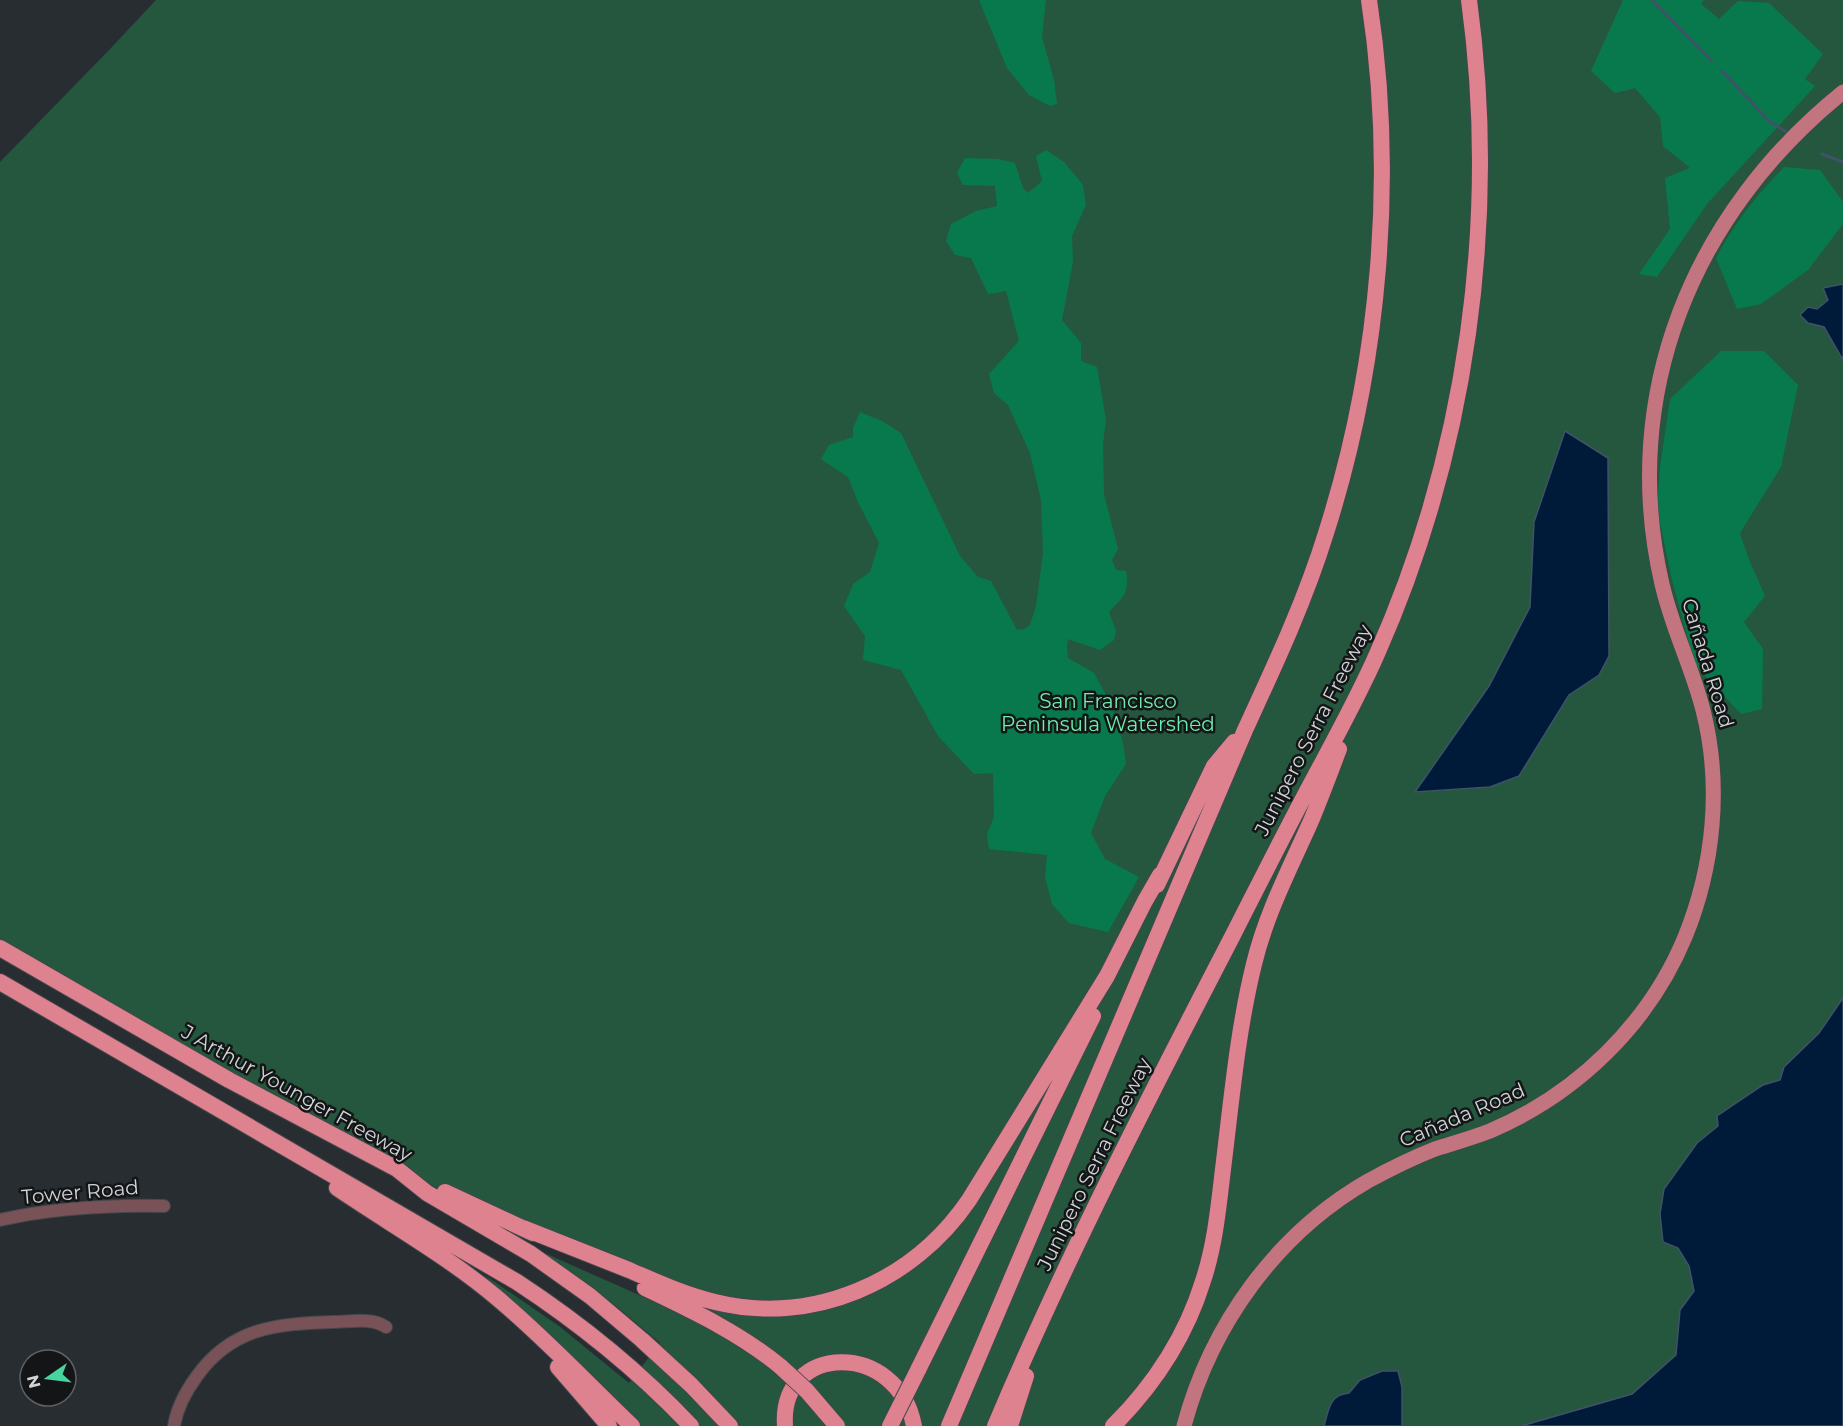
<svg xmlns="http://www.w3.org/2000/svg" width="1843" height="1426" font-family="Montserrat,sans-serif">
<style>
.green{fill:#25573e}
.forest{fill:#08794d}
.water{fill:#001b39;stroke:#3f5268;stroke-width:1.5}
.lines{fill:none;stroke-linecap:round;stroke-linejoin:round}
.stream{stroke:#3f5268;stroke-width:3}
.minor-casing{stroke:#43484b;stroke-width:14}
.major-casing{stroke:#43484b;stroke-width:16}
.highway-casing{stroke:#43484b;stroke-width:18}
.minor{stroke:#785256;stroke-width:12}
.major{stroke:#c2757f;stroke-width:15}
.highway{stroke:#df828f;stroke-width:16}
.highway-bridge-casing{stroke:#43484b;stroke-width:18;stroke-linecap:butt}
.highway-bridge{stroke:#df828f;stroke-width:16}
.labels{text-anchor:middle;dominant-baseline:central;stroke-width:5;stroke-linejoin:round;paint-order:stroke}
.street-label{font-size:20px;fill:#d1d3d6;stroke:#131516}
.park-label{font-size:20px;fill:#6fecad;stroke:#131516}
</style>
<rect width="100%" height="100%" fill="#282d31"/>
<!-- green -->
<path class="green" d="M 156,0 L 1843,0 L 1843,1426 L 597,1426 L 616,1401 L 554,1338 L 483,1274 L 559,1326 L 629,1383 L 660,1343 L 617,1307 L 540,1251 L 682,1314 L 695,1297 L 477,1207 L 397,1169 L 0,948 L 0,162 L 110,49 Z"/>
<!-- forest -->
<path class="forest" d="M 979,0 L 1046,0 L 1042,37 L 1054,80 L 1057,104 L 1050,106 L 1029,95 L 1007,68 Z
M 1623,0 L 1704,0 L 1701,4 L 1719,19 L 1738,1 L 1769,3 L 1823,54 L 1805,79 L 1815,86 L 1707,204 L 1657,277 L 1639,274 L 1670,229 L 1665,178 L 1690,168 L 1663,146 L 1660,117 L 1635,88 L 1615,93 L 1591,71 Z
M 1046,150 L 1064,162 L 1083,185 L 1086,205 L 1072,236 L 1073,262 L 1062,320 L 1081,343 L 1081,361 L 1097,367 L 1106,420 L 1103,444 L 1104,494 L 1118,549 L 1112,560 L 1116,570 L 1126,571 C 1130,593 1123,597 1109,612 L 1116,631 L 1114,640 L 1100,650 L 1068,639 L 1067,646 L 1068,658 L 1094,673 L 1107,697 L 1116,719 L 1123,743 L 1126,764 L 1105,796 L 1091,833 L 1105,859 L 1139,877 L 1108,932 L 1069,923 L 1052,904 L 1045,877 L 1047,855 L 989,849 L 987,834 L 994,817 L 993,773 L 974,774 L 938,736 L 901,670 L 863,660 L 865,636 L 844,606 L 853,584 L 870,572 L 879,543 L 858,502 L 848,477 L 821,459 L 829,445 L 853,437 L 853,428 L 860,412 L 882,421 L 901,433 L 960,556 L 978,577 L 991,581 L 1017,630 L 1024,629 L 1030,625 L 1036,606 L 1043,553 L 1041,500 L 1030,453 L 1008,405 L 994,393 L 989,374 L 1019,341 L 1006,291 L 988,294 L 971,258 L 955,255 L 946,241 L 951,224 L 976,211 L 997,206 L 995,186 L 963,185 L 957,173 L 965,158 L 998,159 L 1015,163 L 1023,188 L 1028,193 L 1042,181 L 1036,156 Z
M 1784,167 L 1820,170 L 1843,202 L 1843,224 L 1808,270 L 1761,304 L 1737,309 L 1716,258 C 1736,221 1755,197 1784,167 Z
M 1721,351 L 1764,351 L 1798,385 L 1781,467 L 1740,533 L 1748,557 L 1765,596 L 1744,622 L 1763,649 L 1762,709 L 1741,714 L 1695,665 L 1672,580 L 1657,508 L 1660,467 L 1670,399 Z"/>
<!-- water -->
<path class="water" d="M 1843,284 L 1843,360 L 1824,327 L 1808,323 L 1800,315 L 1808,307 L 1817,309 L 1828,300 L 1823,288 Z
M 1565,431 L 1608,458 L 1609,656 L 1599,675 L 1569,695 L 1519,776 L 1490,787 L 1415,792 L 1489,686 L 1530,607 L 1534,522 Z
M 1843,998 L 1843,1426 L 1521,1426 L 1632,1394 L 1676,1355 L 1680,1310 L 1694,1291 L 1689,1266 L 1678,1248 L 1663,1242 L 1660,1214 L 1664,1189 L 1697,1143 L 1718,1126 L 1717,1116 L 1763,1085 L 1780,1080 L 1784,1067 L 1819,1033 Z
M 1382,1371 L 1398,1371 L 1402,1387 L 1402,1426 L 1324,1426 C 1329,1409 1329,1395 1349,1393 L 1360,1380 Z"/>
<g class="lines">
<!-- stream -->
<path class="stream" d="M 1652,0 L 1712,61
M 1722,71 L 1769,121 L 1786,132
M 1822,154 L 1843,162"/>
<defs>
<path id="minor" d="M 0,1220 C 53,1208 110,1205 164,1206
M 174,1426 C 177,1407 186,1391 197,1376 C 232,1327 277,1324 332,1322 C 350,1322 371,1317 386,1327"/>
<path id="major" d="M 1184,1426 C 1211,1325 1276,1234 1368,1181 C 1390,1169 1412,1158 1435,1149 C 1454,1143 1472,1138 1490,1131 C 1577,1094 1649,1024 1685,937 C 1714,866 1722,785 1703,710 C 1692,667 1672,628 1662,584 C 1618,394 1693,213 1843,92"/>
<path id="highway" d="M 1157,885 L 1214,766 L 1234,742
M 0,948 L 229,1080 L 397,1169 L 427,1193 L 531,1254 L 590,1296 L 642,1340 L 691,1385 L 730,1426
M 0,982 L 517,1282 C 581,1324 639,1371 691,1426
M 337,1188 C 390,1224 447,1256 496,1297 C 544,1337 587,1383 632,1426
M 445,1192 L 533,1233
M 523,1228 C 559,1242 594,1256 629,1270 C 657,1282 685,1295 715,1302 C 813,1326 913,1282 969,1200 L 1107,976 L 1145,901 L 1160,875
M 645,1288 C 693,1311 740,1333 781,1367
M 558,1367 L 609,1426
M 918,1370 L 1093,1016
M 785,1426 C 779,1342 898,1340 914,1426
M 949,1426 L 1245,730 C 1275,665 1305,601 1326,533 C 1380,364 1396,175 1369,0
M 995,1426 C 1066,1258 1149,1097 1233,935 C 1260,882 1286,830 1314,778 C 1336,737 1358,697 1377,654 C 1467,451 1499,220 1469,0
M 1010,1426 L 1026,1376
M 1113,1426 C 1154,1385 1186,1336 1203,1281 C 1216,1242 1219,1201 1224,1161 C 1232,1095 1238,1029 1254,964 C 1266,914 1290,868 1311,821 C 1321,797 1330,773 1339,749"/>
</defs>
<!-- minor casing -->
<use href="#minor" class="minor-casing"/>
<!-- major casing -->
<use href="#major" class="major-casing"/>
<!-- highway casing -->
<use href="#highway" class="highway-casing"/>
<!-- minor -->
<use href="#minor" class="minor"/>
<!-- major -->
<use href="#major" class="major"/>
<!-- highway -->
<use href="#highway" class="highway"/>
<defs>
<path id="highway-bridge" d="M 781,1367 L 807,1391 L 837,1426
M 890,1426 L 918,1370"/>
</defs>
<!-- highway-bridge casing -->
<use href="#highway-bridge" class="highway-bridge-casing"/>
<!-- highway-bridge -->
<use href="#highway-bridge" class="highway-bridge"/>
</g>
<g class="labels">
<!-- street labels -->
<g class="street-label">
<text transform="translate(1708 663) rotate(73)">Cañada Road</text>
<text transform="translate(1313 730) rotate(-63)">Junipero Serra Freeway</text>
<text transform="translate(297 1093) rotate(29)">J Arthur Younger Freeway</text>
<text transform="translate(1462 1115) rotate(-23)">Cañada Road</text>
<text transform="translate(1094 1164) rotate(-64)">Junipero Serra Freeway</text>
<text transform="translate(80 1192) rotate(-5)">Tower Road</text>
</g>
<!-- park labels -->
<g class="park-label">
<text x="1108" y="701">San Francisco<tspan x="1108" dy="23">Peninsula Watershed</tspan></text>
</g>
</g>
<!-- north arrow -->
<g transform="translate(48 1378) rotate(256)"><circle r="28" fill="#131516" stroke="#5f6163" stroke-width="1.5"/>
<path d="M0-4.5L10 22L0 15L-10 22Z" fill="#47d49e"/>
<text y="-9" font-size="16" font-weight="bold" text-anchor="middle" fill="#d1d3d6">N</text>
</g>
</svg>
